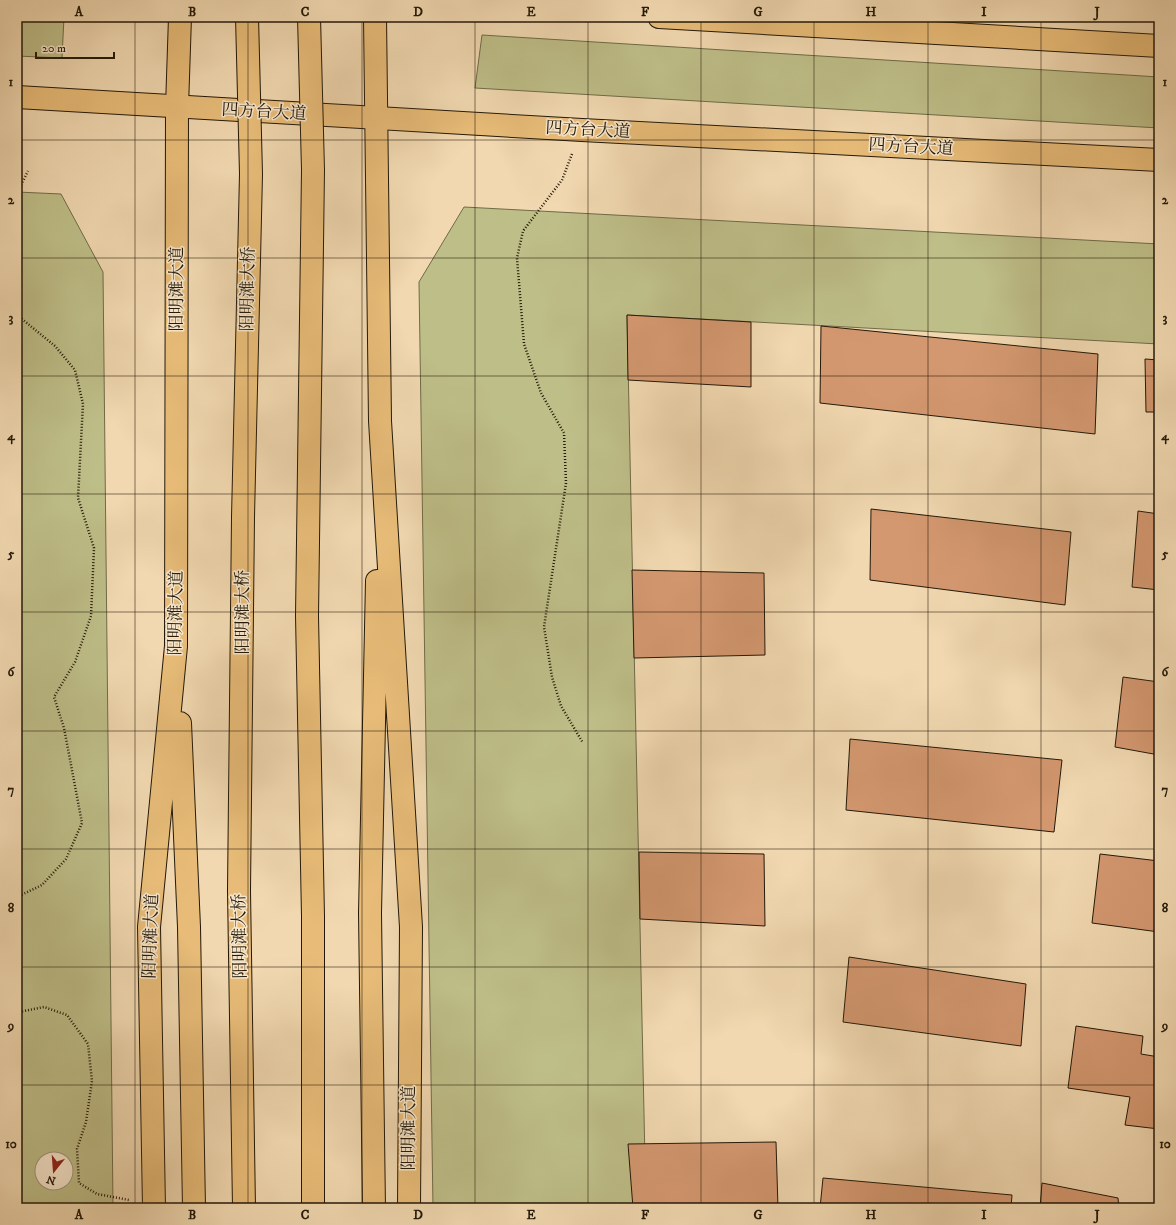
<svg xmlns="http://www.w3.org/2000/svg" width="1176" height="1225" font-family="'IM FELL DW Pica','Noto Serif SC',serif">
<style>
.green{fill:#bebe88;stroke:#706b48;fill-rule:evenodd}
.building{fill:#d49870;stroke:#231808}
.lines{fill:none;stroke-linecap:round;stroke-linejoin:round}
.primary-casing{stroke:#231808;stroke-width:24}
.trunk-casing{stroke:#231808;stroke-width:24}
.path{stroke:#231808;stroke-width:2.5;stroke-dasharray:1 2;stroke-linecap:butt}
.primary{stroke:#e8bc78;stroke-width:22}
.trunk{stroke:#e8bc78;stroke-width:22}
.trunk-bridge-casing{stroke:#231808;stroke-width:24;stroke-linecap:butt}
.trunk-bridge{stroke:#e8bc78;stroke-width:22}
.grid{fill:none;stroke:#231808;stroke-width:1;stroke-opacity:0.55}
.labels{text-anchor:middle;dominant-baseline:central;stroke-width:3;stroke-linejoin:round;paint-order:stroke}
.street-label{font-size:17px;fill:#231808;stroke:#f6e6cc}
.neatline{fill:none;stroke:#231808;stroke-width:1.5}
.grid-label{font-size:13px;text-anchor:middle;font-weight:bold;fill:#231808}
</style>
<rect width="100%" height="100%" fill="#f1d8b0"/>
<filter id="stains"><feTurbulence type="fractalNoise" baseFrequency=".005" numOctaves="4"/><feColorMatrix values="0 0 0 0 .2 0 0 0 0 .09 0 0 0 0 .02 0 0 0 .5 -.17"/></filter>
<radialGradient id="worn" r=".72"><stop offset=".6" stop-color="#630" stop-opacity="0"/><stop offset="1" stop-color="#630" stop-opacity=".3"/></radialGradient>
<!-- green -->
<path class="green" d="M 17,17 L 64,17 L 62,58 L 17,56 Z
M 482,35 L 1159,77 L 1159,128 L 475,88 Z
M 17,192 L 61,194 L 103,272 L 113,1208 L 17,1208 ZM 42,1159 L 66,1159 L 66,1183 L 42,1183 Z
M 464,207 L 1159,244 L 1159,344 L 627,315 L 646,1208 L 433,1208 L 419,282 Z"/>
<!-- building -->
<path class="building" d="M 627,315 L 751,322 L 751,387 L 628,380 Z
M 821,326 L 1098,354 L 1095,434 L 820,403 Z
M 1145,359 L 1159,360 L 1159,412 L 1146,412 Z
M 871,509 L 1071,532 L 1065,605 L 870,580 Z
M 1138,511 L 1159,514 L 1159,590 L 1132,587 Z
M 632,570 L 764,573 L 765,655 L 634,658 Z
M 1123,677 L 1159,682 L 1159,755 L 1115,747 Z
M 850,739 L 1062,760 L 1054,832 L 846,810 Z
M 639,852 L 764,854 L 765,926 L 640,919 Z
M 1100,854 L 1159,861 L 1159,932 L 1092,923 Z
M 849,957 L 1026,984 L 1021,1046 L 843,1022 Z
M 1076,1026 L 1143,1036 L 1141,1054 L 1159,1057 L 1159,1129 L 1125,1125 L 1130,1097 L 1068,1088 Z
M 776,1142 L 778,1208 L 633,1208 L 628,1144 Z
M 823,1178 L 1012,1195 L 1011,1208 L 820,1208 Z
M 1042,1183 L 1118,1198 L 1119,1208 L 1040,1208 Z"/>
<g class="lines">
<defs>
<path id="primary" d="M 659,17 L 1159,46
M 17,97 L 582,130 L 1159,160"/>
<path id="trunk" d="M 375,17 L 380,421 L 411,927 L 409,1208
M 180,723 L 189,927 L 194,1208
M 154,1208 L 149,927 L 176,646 L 177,107 L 180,17
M 374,1208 L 370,913 L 377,581"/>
</defs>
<!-- primary casing -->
<use href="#primary" class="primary-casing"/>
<!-- trunk casing -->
<use href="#trunk" class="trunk-casing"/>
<!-- path -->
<path class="path" d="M 572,154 L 562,180 L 523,231 L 517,258 L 524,344 L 541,393 L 564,433 L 566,483 L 544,627 L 552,677 L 561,706 L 583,743
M 17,193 L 28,171
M 17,315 L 55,346 L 75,370 L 83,404 L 78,498 L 94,548 L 91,616 L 75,662 L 54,697 L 64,728 L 82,823 L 66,859 L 42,885 L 17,897
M 17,1014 L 19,1012 L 44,1007 L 67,1015 L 88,1044 L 92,1081 L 86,1122 L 77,1149 L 79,1183 L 97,1194 L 129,1200"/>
<!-- primary -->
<use href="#primary" class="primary"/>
<!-- trunk -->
<use href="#trunk" class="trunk"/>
<defs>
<path id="trunk-bridge" d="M 309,17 L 313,170 L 307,616 L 313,916 L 313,1208
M 244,1208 L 239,891 L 243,517 L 251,174 L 247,17"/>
</defs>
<!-- trunk-bridge casing -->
<use href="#trunk-bridge" class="trunk-bridge-casing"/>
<!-- trunk-bridge -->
<use href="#trunk-bridge" class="trunk-bridge"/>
</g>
<!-- grid -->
<path class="grid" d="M 135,17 L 135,1208M 248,17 L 248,1208M 362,17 L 362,1208M 475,17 L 475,1208M 588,17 L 588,1208M 701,17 L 701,1208M 814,17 L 814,1208M 928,17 L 928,1208M 1041,17 L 1041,1208M 17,140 L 1159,140M 17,258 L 1159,258M 17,376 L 1159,376M 17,494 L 1159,494M 17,612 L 1159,612M 17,731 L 1159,731M 17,849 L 1159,849M 17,967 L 1159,967M 17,1085 L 1159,1085"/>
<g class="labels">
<!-- street labels -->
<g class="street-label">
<text transform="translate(264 112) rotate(3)">四方台大道</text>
<text transform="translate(588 130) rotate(3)">四方台大道</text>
<text transform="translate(911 147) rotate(3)">四方台大道</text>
<text transform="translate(177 289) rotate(-90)">阳明滩大道</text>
<text transform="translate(248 289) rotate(-89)">阳明滩大桥</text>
<text transform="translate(243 612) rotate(-90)">阳明滩大桥</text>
<text transform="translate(176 613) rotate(-89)">阳明滩大道</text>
<text transform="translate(151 936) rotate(-88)">阳明滩大道</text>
<text transform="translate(240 936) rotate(-91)">阳明滩大桥</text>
<text transform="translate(409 1128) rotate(-90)">阳明滩大道</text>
</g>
</g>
<!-- margin -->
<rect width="1176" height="1225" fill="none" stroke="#f1d8b0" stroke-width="44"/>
<!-- north arrow -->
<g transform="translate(54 1171) rotate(197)"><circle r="19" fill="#f6e6cc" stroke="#a2947e"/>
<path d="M0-3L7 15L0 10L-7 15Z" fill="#8f2418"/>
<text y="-6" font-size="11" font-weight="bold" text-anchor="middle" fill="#231808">N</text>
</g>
<!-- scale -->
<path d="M36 52v6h78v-6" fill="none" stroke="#231808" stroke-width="2"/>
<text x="42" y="52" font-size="12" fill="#231808" stroke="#f6e6cc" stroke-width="3" paint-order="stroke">20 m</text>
<rect x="22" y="22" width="1132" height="1181" class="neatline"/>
<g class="grid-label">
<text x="79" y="16">A</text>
<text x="192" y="16">B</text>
<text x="305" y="16">C</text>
<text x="418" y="16">D</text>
<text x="531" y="16">E</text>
<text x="645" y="16">F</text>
<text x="758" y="16">G</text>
<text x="871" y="16">H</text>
<text x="984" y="16">I</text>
<text x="1097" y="16">J</text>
<text x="11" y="86">1</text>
<text x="1165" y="86">1</text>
<text x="11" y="204">2</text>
<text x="1165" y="204">2</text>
<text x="11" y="322">3</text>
<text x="1165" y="322">3</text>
<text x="11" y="440">4</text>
<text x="1165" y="440">4</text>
<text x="11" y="558">5</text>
<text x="1165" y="558">5</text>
<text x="11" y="676">6</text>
<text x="1165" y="676">6</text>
<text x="11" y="794">7</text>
<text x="1165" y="794">7</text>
<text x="11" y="912">8</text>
<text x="1165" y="912">8</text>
<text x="11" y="1030">9</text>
<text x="1165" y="1030">9</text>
<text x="11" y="1148">10</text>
<text x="1165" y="1148">10</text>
<text x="79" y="1219">A</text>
<text x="192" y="1219">B</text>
<text x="305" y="1219">C</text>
<text x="418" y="1219">D</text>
<text x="531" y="1219">E</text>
<text x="645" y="1219">F</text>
<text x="758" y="1219">G</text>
<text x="871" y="1219">H</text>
<text x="984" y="1219">I</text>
<text x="1097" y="1219">J</text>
</g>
<rect width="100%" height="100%" filter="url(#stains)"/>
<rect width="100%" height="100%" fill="url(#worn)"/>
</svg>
